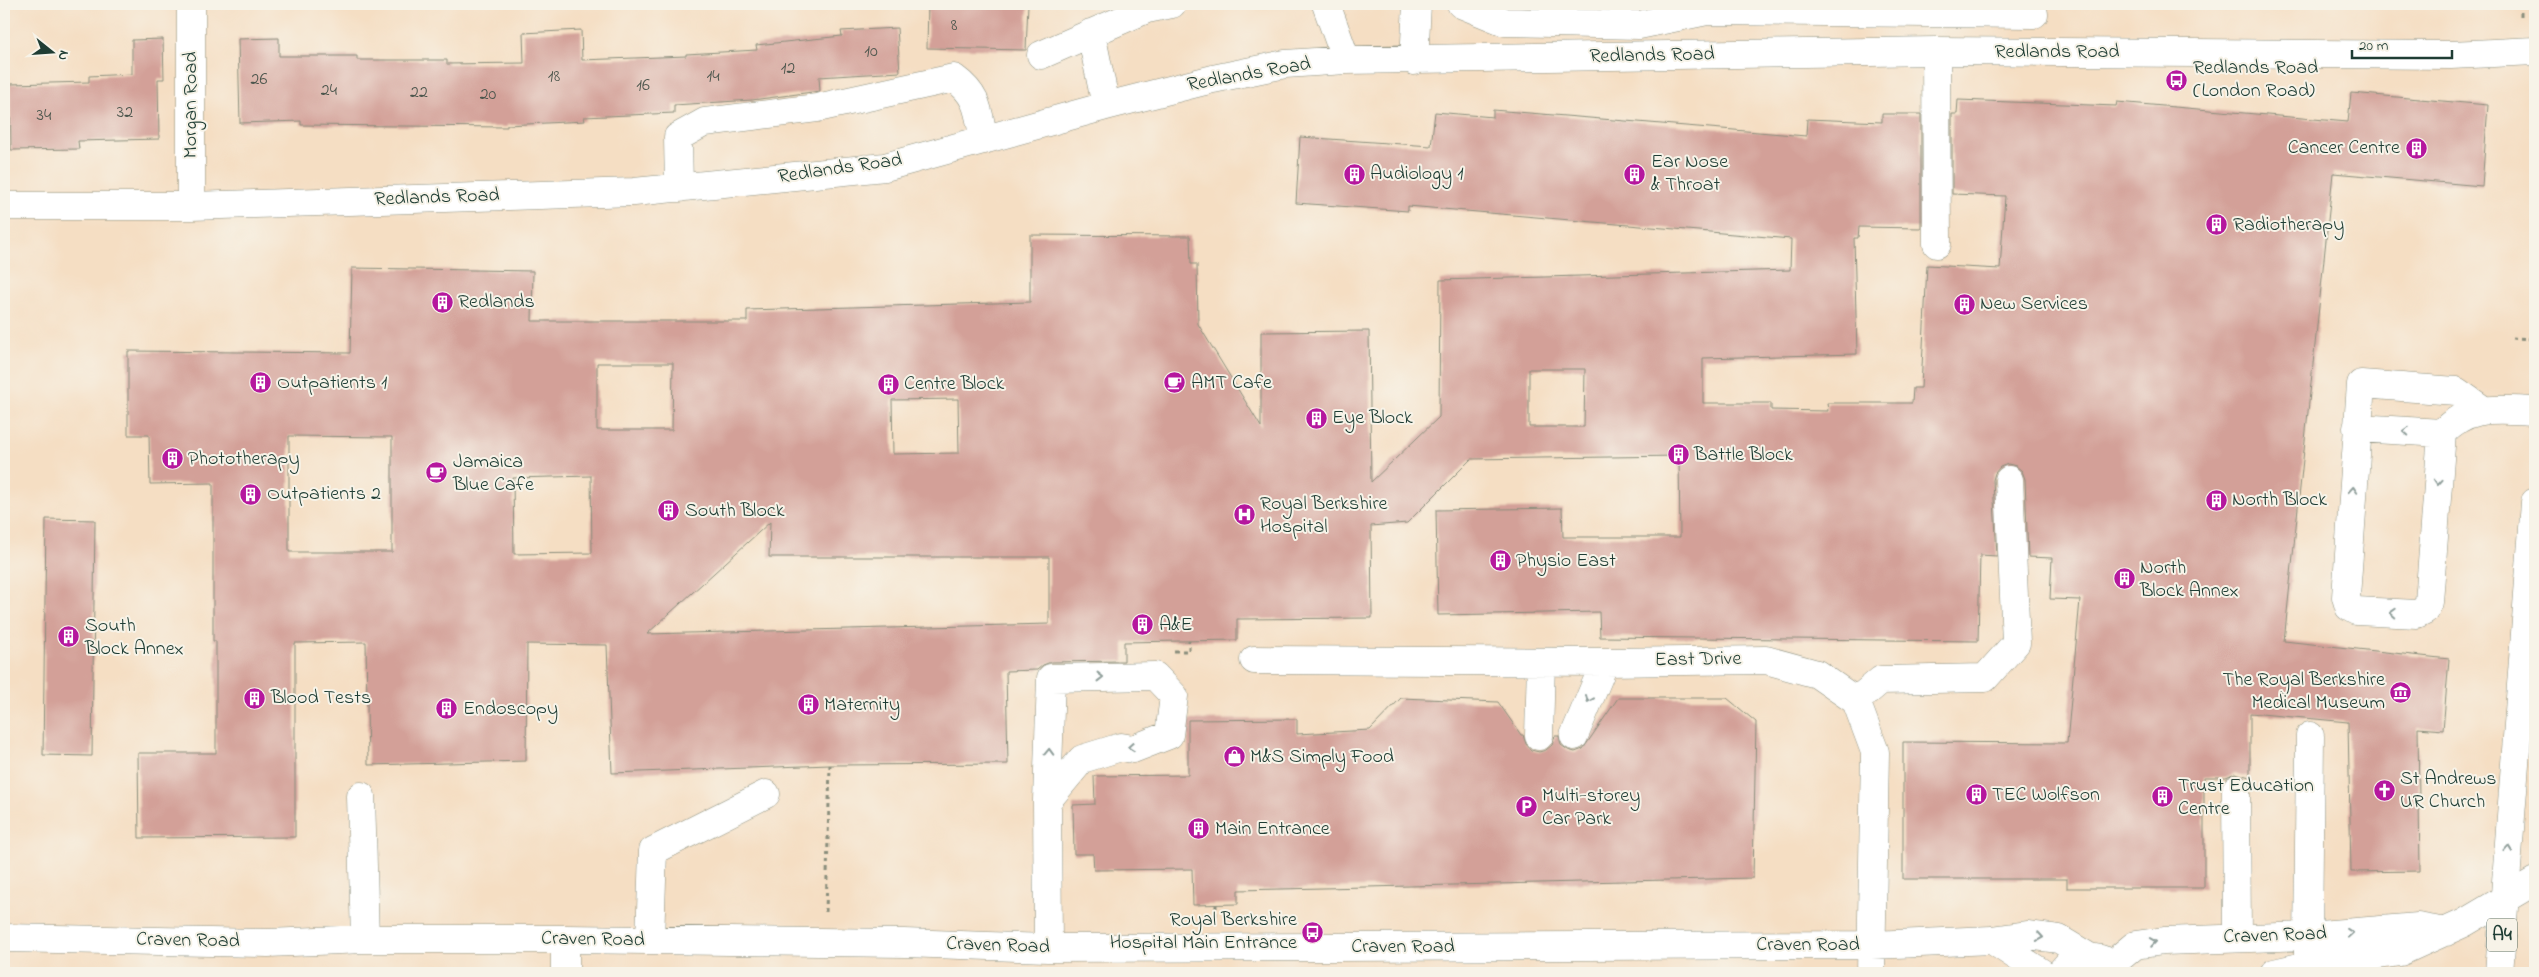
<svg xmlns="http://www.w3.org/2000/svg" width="2539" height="977" font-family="'Indie Flower',sans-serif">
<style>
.building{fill:#d3a098;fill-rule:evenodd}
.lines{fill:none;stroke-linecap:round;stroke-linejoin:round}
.minor-casing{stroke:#8a8e7c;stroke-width:29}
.major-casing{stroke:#8a8e7c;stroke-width:29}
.path{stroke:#8a8e7c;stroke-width:3;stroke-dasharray:4 4;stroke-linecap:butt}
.minor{stroke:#fff;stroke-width:28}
.major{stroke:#fff;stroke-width:28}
.oneway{stroke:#8f9e9a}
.labels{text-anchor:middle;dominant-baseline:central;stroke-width:4;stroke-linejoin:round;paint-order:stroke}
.number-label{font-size:18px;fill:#4c564d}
.shield{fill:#f7f3e8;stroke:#60746a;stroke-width:1}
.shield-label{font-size:19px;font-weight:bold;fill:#1f3d34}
.street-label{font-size:20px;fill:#1f3d34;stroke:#f7f3e8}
.poi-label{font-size:20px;fill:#1f3d34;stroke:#f7f3e8;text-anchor:start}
</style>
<rect width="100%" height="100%" fill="#f7f3e8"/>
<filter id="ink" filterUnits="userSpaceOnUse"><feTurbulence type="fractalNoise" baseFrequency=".02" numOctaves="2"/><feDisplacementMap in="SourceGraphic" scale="10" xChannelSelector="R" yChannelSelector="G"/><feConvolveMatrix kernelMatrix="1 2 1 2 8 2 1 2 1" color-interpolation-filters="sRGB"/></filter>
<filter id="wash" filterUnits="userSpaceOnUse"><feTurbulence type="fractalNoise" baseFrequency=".0096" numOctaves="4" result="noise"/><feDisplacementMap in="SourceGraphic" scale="20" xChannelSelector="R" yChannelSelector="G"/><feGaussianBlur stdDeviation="1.12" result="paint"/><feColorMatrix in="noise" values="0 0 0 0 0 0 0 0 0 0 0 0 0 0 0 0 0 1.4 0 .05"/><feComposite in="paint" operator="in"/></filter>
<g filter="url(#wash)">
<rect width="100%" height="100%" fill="#f5dec3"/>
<g id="blocks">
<!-- building -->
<path class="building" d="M 928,4 L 1028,4 L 1026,50 L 927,48 Z
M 897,28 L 900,72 L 819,77 L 820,91 L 752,100 L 674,105 L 674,113 L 584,117 L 585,121 L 507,125 L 507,127 L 301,125 L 301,121 L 240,123 L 238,39 L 279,38 L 279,56 L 357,56 L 357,60 L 447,60 L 447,64 L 524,63 L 523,33 L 581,30 L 582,60 L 686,56 L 686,54 L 757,50 L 756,45 L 842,36 L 841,31 Z
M 163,39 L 164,79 L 158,79 L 159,139 L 78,141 L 79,149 L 11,150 L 10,84 L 89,82 L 89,76 L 132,74 L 132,40 Z
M 2351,93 L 2488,105 L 2482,186 L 2333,173 L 2284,641 L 2449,659 L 2443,730 L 2418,728 L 2420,871 L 2351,872 L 2348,722 L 2250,713 L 2250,777 L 2235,773 L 2226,777 L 2204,777 L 2204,888 L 2067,888 L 2067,879 L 1903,879 L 1903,742 L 2067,743 L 2080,600 L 2050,599 L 2052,558 L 2028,557 L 2025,479 L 2022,471 L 2016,466 L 2008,464 L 2000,467 L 1995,473 L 1993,480 L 1997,556 L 1980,555 L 1978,641 L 1600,637 L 1599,612 L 1438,615 L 1436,510 L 1562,508 L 1563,537 L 1680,537 L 1679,456 L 1471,459 L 1407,523 L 1371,526 L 1372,618 L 1237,619 L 1237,640 L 1124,642 L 1124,661 L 1051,662 L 1043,665 L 1037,670 L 1006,671 L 1008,764 L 830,765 L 612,773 L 607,645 L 527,644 L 526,761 L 368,765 L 366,642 L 295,643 L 295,837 L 139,838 L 138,753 L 216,753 L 216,641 L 213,641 L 213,483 L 150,484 L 149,435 L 128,435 L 128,351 L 350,353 L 352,268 L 533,271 L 532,321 L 747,321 L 747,310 L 1030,302 L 1030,235 L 1190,236 L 1191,264 L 1197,264 L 1198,324 L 1261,427 L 1261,332 L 1369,331 L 1371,482 L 1439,417 L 1440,280 L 1790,270 L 1791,239 L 1408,206 L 1408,211 L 1296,203 L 1300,137 L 1431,146 L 1435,112 L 1493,117 L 1493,110 L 1806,136 L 1807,119 L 1882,122 L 1882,114 L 1921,114 L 1921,228 L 1859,227 L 1858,238 L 1854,238 L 1857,354 L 1703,358 L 1703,403 L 1771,403 L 1771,410 L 1828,411 L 1827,403 L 1912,403 L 1913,388 L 1921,388 L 1927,265 L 2000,269 L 2005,196 L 1952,194 L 1952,114 L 1957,114 L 1958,100 L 2116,106 L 2117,102 L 2348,122 ZM 597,363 L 673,363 L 672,430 L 597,430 ZM 1529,369 L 1585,369 L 1584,427 L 1529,427 ZM 958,399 L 959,453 L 893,454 L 892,400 ZM 289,436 L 392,437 L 392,552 L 289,552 ZM 591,476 L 592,553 L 514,554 L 513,478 ZM 770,522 L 769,557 L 1049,557 L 1049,624 L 647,634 Z
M 46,519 L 95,520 L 92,756 L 43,755 Z
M 1401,698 L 1498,702 L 1521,735 L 1523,735 L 1526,744 L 1531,750 L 1539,752 L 1546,750 L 1552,745 L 1555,736 L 1559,736 L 1561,745 L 1568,750 L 1575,752 L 1583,749 L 1618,698 L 1727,698 L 1756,722 L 1753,878 L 1238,890 L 1238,904 L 1193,905 L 1192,869 L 1094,870 L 1093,854 L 1074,854 L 1073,805 L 1095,804 L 1094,776 L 1188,775 L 1188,720 L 1297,719 L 1297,734 L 1370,730 Z"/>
</g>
</g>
<g filter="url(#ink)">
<use href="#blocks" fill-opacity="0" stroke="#8a8e7c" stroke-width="1"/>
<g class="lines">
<defs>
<path id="minor" d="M 1326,4 L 1346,60
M 1461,4 L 1505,22 L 1639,25 L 1707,11 L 2034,14
M 1091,33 L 1106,106
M 1936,51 L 1937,244
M 1041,55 L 1147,9 L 1172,4
M 1414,61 L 1417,4
M 679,188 L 678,137 L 705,122 L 817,108 L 954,78 C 979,96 978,112 984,140
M 4,206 L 191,206 L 634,192 L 885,167 L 1106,106 L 1213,79 L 1285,64 L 1346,60 L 1936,51 L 2451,55 L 2535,51
M 191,206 L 191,4
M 2357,428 L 2442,433 C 2469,403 2499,410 2535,411
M 2442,433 L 2429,602 L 2425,610 L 2417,614 L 2356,611 L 2349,607 L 2346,597 L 2361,384 L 2456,391 L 2482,409
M 1254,660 L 1605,662 L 1766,660 L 1817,674 L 1856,701 L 1875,752 L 1871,973
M 1856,701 L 1881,680 L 1985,678 L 2016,643 L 2009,480
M 1539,736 L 1541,662
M 1574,736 L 1605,662
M 2236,789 L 2237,938
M 361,796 L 365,939
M 1047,801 L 1082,759 L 1121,747 L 1133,749 L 1169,735 L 1174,696 L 1155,676 L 1051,678 L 1047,801 L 1048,948
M 4,938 L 268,943 L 365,939 L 565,939 L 904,943 L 1048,948 L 1871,945 L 1992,940 L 2027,935 L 2059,939 L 2089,957 L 2101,959 L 2111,965 L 2117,973
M 565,939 L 565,973
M 650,940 L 653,851 L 766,794
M 1992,940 L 2042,973
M 2308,953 L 2310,736
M 2111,965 L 2135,945 L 2164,941 L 2307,936 L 2418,927 L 2446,932
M 2060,973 L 2067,965 L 2089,957
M 2274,973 L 2308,965 L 2400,952 L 2464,923 L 2535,881"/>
<path id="major" d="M 2499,973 L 2535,502"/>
</defs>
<!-- minor casing -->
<use href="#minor" class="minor-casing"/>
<!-- major casing -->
<use href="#major" class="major-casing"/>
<!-- path -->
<path class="path" d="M 2521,12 L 2521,20
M 2512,338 L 2535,339
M 1174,651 L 1189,651 L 1189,641
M 826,912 L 830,765
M 1216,916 L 1216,904"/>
<!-- minor -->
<use href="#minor" class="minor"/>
<!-- major -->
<use href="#major" class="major"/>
</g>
<!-- one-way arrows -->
<defs><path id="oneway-chevron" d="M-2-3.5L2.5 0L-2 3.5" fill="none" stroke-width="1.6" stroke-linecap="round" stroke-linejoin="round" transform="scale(1.25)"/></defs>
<g class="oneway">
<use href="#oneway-chevron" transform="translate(2406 431) rotate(-177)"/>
<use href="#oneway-chevron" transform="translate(2438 482) rotate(94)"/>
<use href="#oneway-chevron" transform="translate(2353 490) rotate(-86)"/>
<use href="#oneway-chevron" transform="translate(2393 613) rotate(-177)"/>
<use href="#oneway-chevron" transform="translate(1100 677)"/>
<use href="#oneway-chevron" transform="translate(1589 699) rotate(113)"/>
<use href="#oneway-chevron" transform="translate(1131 747) rotate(176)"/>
<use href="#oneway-chevron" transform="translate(1049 752) rotate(-88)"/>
<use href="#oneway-chevron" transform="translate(2508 849) rotate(-85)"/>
<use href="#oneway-chevron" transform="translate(2350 933) rotate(-5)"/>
<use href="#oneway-chevron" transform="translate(2040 937) rotate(9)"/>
<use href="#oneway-chevron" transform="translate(2153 942) rotate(-9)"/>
</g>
</g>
<!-- icons -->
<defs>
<symbol id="bus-disc" viewBox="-11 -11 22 22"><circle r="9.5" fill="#b5179e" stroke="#f7f3e8"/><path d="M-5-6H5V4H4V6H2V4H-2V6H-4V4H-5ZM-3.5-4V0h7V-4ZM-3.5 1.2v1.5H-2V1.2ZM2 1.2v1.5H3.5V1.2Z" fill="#fff"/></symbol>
<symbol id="building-disc" viewBox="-11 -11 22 22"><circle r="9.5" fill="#b5179e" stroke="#f7f3e8"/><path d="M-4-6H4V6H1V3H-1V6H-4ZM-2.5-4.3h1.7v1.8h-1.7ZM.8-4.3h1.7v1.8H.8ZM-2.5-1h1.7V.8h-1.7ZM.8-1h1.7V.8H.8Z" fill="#fff"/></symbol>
<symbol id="cafe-disc" viewBox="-11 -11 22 22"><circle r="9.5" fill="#b5179e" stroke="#f7f3e8"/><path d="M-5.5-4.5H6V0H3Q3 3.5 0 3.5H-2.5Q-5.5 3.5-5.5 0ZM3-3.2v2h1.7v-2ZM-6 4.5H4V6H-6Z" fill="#fff"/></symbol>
<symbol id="hospital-disc" viewBox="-11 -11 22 22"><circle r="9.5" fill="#b5179e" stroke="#f7f3e8"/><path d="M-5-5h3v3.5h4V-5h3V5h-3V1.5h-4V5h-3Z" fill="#fff"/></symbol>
<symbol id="museum-disc" viewBox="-11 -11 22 22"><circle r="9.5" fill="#b5179e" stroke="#f7f3e8"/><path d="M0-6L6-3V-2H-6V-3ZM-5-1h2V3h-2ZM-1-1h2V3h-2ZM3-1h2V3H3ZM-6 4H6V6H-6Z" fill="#fff"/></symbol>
<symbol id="shop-disc" viewBox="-11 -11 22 22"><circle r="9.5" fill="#b5179e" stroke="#f7f3e8"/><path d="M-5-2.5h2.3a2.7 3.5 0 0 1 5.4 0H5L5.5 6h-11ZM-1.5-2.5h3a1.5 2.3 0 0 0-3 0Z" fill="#fff"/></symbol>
<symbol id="church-disc" viewBox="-11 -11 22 22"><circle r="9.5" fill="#b5179e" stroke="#f7f3e8"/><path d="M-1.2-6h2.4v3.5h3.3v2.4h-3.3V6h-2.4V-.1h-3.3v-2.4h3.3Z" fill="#fff"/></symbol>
<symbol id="parking-disc" viewBox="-11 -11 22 22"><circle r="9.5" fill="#b5179e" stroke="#f7f3e8"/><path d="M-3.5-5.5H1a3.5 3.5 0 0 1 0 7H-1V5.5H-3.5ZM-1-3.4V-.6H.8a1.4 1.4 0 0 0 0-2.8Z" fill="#fff"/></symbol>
</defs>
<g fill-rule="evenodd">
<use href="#bus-disc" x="2164" y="68" width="25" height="25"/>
<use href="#building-disc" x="2404" y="136" width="25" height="25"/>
<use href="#building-disc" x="1342" y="162" width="25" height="25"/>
<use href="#building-disc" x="1622" y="162" width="25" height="25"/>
<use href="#building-disc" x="2204" y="212" width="25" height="25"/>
<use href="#building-disc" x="430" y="290" width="25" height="25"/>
<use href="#building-disc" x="1952" y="292" width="25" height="25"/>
<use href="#building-disc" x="248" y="370" width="25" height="25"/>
<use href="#cafe-disc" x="1162" y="370" width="25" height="25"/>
<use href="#building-disc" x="876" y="372" width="25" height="25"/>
<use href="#building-disc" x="1304" y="406" width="25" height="25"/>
<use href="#building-disc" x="1666" y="442" width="25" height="25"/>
<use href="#building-disc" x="160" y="446" width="25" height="25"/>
<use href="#cafe-disc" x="424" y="460" width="25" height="25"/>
<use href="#building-disc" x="238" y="482" width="25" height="25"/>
<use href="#building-disc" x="2204" y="488" width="25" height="25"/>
<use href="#building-disc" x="656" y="498" width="25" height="25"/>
<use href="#hospital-disc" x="1232" y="502" width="25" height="25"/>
<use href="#building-disc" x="1488" y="548" width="25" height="25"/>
<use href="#building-disc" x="2112" y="566" width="25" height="25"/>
<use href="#building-disc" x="1130" y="612" width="25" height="25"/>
<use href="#building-disc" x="56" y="624" width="25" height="25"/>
<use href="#museum-disc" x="2388" y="680" width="25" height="25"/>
<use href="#building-disc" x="242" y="686" width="25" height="25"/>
<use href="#building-disc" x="796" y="692" width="25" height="25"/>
<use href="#building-disc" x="434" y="696" width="25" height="25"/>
<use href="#shop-disc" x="1222" y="744" width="25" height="25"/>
<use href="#church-disc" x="2372" y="778" width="25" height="25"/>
<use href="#building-disc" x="1964" y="782" width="25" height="25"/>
<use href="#building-disc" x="2150" y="784" width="25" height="25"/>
<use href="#parking-disc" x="1514" y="794" width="25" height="25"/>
<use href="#building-disc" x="1186" y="816" width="25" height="25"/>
<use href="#bus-disc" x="1300" y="920" width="25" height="25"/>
</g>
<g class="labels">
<!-- number labels -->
<g class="number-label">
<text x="954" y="26">8</text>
<text x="871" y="52">10</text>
<text x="788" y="69">12</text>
<text x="554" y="77">18</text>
<text x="713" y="77">14</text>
<text x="259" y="80">26</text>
<text x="643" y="86">16</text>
<text x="329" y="91">24</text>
<text x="419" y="93">22</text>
<text x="488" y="95">20</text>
<text x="125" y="113">32</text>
<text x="44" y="116">34</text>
</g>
<!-- shield labels -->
<rect class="shield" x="2487" y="918.5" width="30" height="33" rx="4"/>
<g class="shield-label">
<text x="2502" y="935">A4</text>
</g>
<!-- street labels -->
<g class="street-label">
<text x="2057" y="52">Redlands Road</text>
<text transform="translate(1652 56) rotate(-1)">Redlands Road</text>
<text transform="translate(1249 75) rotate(-10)">Redlands Road</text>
<text transform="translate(191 105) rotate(-90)">Morgan Road</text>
<text transform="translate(840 169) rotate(-8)">Redlands Road</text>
<text transform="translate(437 198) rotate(-2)">Redlands Road</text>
<text transform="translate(1698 660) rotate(-1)">East Drive</text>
<text transform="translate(2275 936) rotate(-2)">Craven Road</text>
<text transform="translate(593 940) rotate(1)">Craven Road</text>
<text transform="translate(188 941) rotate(1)">Craven Road</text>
<text x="1808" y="945">Craven Road</text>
<text transform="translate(998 946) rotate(2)">Craven Road</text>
<text x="1403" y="947">Craven Road</text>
</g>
<!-- poi labels -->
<g class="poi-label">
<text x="2193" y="68">Redlands Road<tspan x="2193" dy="23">(London Road)</tspan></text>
<text x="2400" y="148" text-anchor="end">Cancer Centre</text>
<text x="1651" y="162">Ear Nose<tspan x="1651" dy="23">&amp; Throat</tspan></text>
<text x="1370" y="174">Audiology 1</text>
<text x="2233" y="225">Radiotherapy</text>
<text x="458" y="302">Redlands</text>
<text x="1980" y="304">New Services</text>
<text x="277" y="383">Outpatients 1</text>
<text x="1191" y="383">AMT Cafe</text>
<text x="904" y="384">Centre Block</text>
<text x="1332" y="418">Eye Block</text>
<text x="1694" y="455">Battle Block</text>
<text x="188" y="459">Phototherapy</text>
<text x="453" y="462">Jamaica<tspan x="453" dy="23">Blue Cafe</tspan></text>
<text x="267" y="494">Outpatients 2</text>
<text x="2232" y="500">North Block</text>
<text x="1260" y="504">Royal Berkshire<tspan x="1260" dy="23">Hospital</tspan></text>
<text x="685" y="511">South Block</text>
<text x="1516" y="561">Physio East</text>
<text x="2140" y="568">North<tspan x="2140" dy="23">Block Annex</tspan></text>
<text x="1159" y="625">A&amp;E</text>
<text x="85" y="626">South<tspan x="85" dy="23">Block Annex</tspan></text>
<text x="2385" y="680" text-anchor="end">The Royal Berkshire<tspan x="2385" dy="23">Medical Museum</tspan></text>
<text x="271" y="698">Blood Tests</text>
<text x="824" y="705">Maternity</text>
<text x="463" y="709">Endoscopy</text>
<text x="1250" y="757">M&amp;S Simply Food</text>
<text x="2400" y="779">St Andrews<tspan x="2400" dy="23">UR Church</tspan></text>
<text x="2178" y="786">Trust Education<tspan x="2178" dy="23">Centre</tspan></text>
<text x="1992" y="795">TEC Wolfson</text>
<text x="1542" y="796">Multi-storey<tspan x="1542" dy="23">Car Park</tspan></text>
<text x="1215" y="829">Main Entrance</text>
<text x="1297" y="920" text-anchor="end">Royal Berkshire<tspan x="1297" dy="23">Hospital Main Entrance</tspan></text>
</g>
</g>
<!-- margin -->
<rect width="2539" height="977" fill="none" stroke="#f7f3e8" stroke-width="20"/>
<!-- north arrow -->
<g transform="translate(52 52) rotate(107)" stroke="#f7f3e8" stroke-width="4" paint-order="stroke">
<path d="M0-4L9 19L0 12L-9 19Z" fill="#1f3d34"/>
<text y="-8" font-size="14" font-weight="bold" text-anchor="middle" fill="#1f3d34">N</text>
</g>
<!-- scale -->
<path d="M2352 50v8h100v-8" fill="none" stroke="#1f3d34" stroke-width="2.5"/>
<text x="2359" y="50" font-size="15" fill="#1f3d34" stroke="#f7f3e8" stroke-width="4" paint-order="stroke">20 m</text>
</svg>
